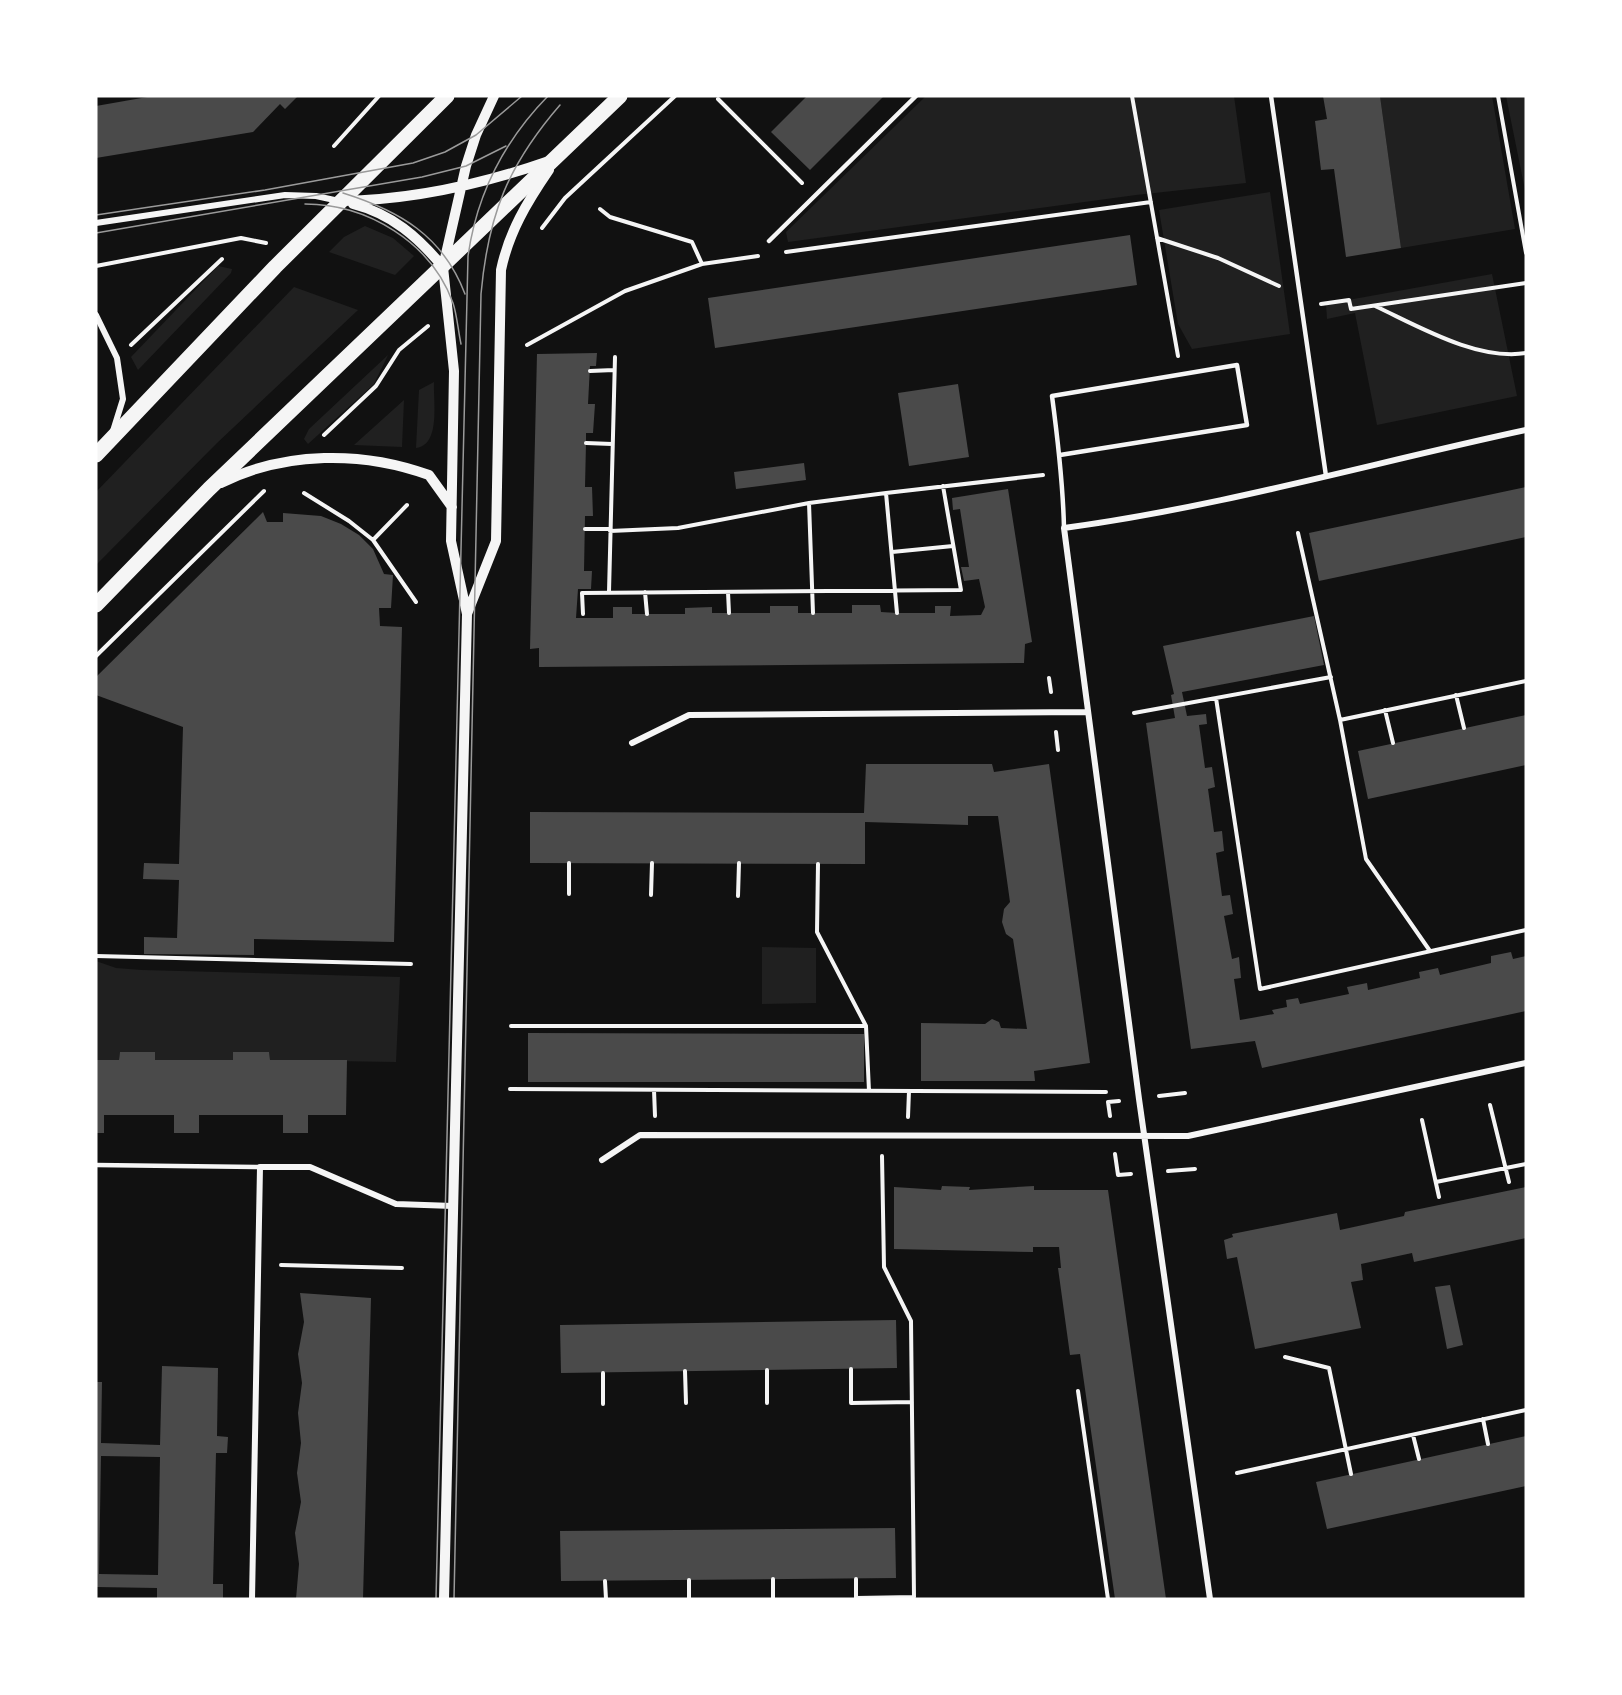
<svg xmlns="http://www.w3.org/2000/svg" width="1622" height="1695" font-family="'Noto Serif',serif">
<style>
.green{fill:#202020}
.building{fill:#4a4a4a;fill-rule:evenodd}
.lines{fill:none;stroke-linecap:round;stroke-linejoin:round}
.path{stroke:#f5f5f5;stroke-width:4}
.service{stroke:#f5f5f5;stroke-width:4.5}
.minor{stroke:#f5f5f5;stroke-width:6}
.tertiary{stroke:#f5f5f5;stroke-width:10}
.primary{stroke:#f5f5f5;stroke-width:15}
.tram{stroke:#9a9a9a;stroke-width:1.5}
</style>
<rect width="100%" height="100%" fill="#111"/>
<!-- green -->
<path class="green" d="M 926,96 L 1234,96 L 1246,183 L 1136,195 L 788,242 L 786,232 Z
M 1380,96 L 1492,96 L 1515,229 L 1401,248 Z
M 1506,96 L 1526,96 L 1526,195 Z
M 1270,192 L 1290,334 L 1192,349 L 1178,324 L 1159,210 Z
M 365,226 L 393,238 L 414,256 L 395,275 L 329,252 L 344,237 Z
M 218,266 L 232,269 L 231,273 L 138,370 L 131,357 Z
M 1492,274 L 1517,396 L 1377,425 L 1355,313 L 1327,319 L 1326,304 Z
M 294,287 L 358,310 L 217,443 L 96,565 L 96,492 Z
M 388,355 L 374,384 L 308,444 L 304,439 L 309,429 Z
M 434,382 C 433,401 441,445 416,448 L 419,390 Z
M 404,400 L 402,447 L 354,445 Z
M 762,947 L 816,948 L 816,1003 L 762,1004 Z
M 96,961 L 116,968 L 142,970 L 400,977 L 396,1062 L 270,1060 L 269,1052 L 233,1060 L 155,1060 L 155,1052 L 120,1052 L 119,1060 L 96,1060 Z"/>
<!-- building -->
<path class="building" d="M 153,96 L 298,96 L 285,109 L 280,104 L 253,132 L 96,158 L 96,106 Z
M 807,96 L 884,96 L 810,170 L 771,132 Z
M 1323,96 L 1380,96 L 1401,248 L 1346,257 L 1334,169 L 1321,170 L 1315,121 L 1327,119 Z
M 1130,235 L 1137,285 L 715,348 L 708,298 Z
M 597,353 L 596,366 L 590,366 L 588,404 L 595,404 L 593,433 L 586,433 L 586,443 L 585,487 L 592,487 L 593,516 L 585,516 L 584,571 L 592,571 L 591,589 L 578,589 L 576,618 L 613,618 L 613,607 L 632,607 L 632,614 L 685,614 L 685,608 L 712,607 L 712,613 L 770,613 L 770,606 L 798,606 L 798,613 L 852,613 L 852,605 L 880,605 L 881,612 L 897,613 L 935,613 L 935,606 L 951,606 L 950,616 L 981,615 L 985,607 L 979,579 L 964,581 L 961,567 L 969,567 L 960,509 L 953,510 L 952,498 L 1008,489 L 1032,642 L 1025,644 L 1024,663 L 539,667 L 539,648 L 530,649 L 537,354 Z
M 958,384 L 969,457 L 909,466 L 898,393 Z
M 804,463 L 806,480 L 736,489 L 734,472 Z
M 1526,487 L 1526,537 L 1319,581 L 1309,533 Z
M 263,512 L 267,522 L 283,522 L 283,513 L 321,516 L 341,524 L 359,535 L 373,549 L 384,574 L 393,575 L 391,608 L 379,608 L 380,626 L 402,627 L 394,942 L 254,939 L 254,955 L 144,954 L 144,937 L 177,938 L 179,880 L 143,879 L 144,863 L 179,864 L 183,727 L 96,695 L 96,677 Z
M 1314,616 L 1324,665 L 1182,692 L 1187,716 L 1206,714 L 1207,724 L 1199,725 L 1205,768 L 1212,767 L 1215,787 L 1208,789 L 1214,832 L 1222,831 L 1224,851 L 1216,853 L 1222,896 L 1230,895 L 1233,914 L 1224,916 L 1232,959 L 1239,957 L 1241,978 L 1234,979 L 1240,1020 L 1274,1014 L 1272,1010 L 1287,1007 L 1286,1000 L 1298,998 L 1300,1004 L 1349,994 L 1347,987 L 1367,983 L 1368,990 L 1420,978 L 1419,972 L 1438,968 L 1440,975 L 1491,963 L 1491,956 L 1511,952 L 1513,959 L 1526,956 L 1526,1011 L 1262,1068 L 1255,1041 L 1191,1049 L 1146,723 L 1175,718 L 1171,695 L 1174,694 L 1163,646 Z
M 1526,715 L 1526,765 L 1368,799 L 1358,751 Z
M 866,764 L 992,764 L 994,772 L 1049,764 L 1090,1063 L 1034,1071 L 1035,1081 L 921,1081 L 921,1023 L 985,1024 L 992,1019 L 999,1022 L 1001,1028 L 1027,1029 L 1013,939 L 1006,934 L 1002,922 L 1004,909 L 1010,902 L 998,816 L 968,816 L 968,825 L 865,822 L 865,864 L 530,863 L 530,812 L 864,813 Z
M 528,1033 L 864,1034 L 864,1082 L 528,1082 Z
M 120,1052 L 155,1052 L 155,1060 L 233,1060 L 233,1052 L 269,1052 L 270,1060 L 347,1060 L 346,1115 L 308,1115 L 308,1133 L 283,1133 L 283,1115 L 199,1115 L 199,1133 L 174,1133 L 174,1115 L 104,1115 L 104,1133 L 96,1133 L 96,1060 L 119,1060 Z
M 942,1186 L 970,1187 L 969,1190 L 1034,1186 L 1034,1190 L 1108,1190 L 1166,1599 L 1115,1599 L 1080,1354 L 1070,1355 L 1058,1268 L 1061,1268 L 1059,1247 L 1033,1247 L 1033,1252 L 894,1249 L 894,1187 L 941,1190 Z
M 1526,1187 L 1526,1238 L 1414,1262 L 1412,1253 L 1361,1264 L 1363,1280 L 1351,1282 L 1361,1328 L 1255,1349 L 1237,1257 L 1227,1259 L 1224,1240 L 1233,1237 L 1232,1234 L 1337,1213 L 1340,1230 L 1404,1216 L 1405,1212 Z
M 1450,1285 L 1463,1345 L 1447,1349 L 1435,1287 Z
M 300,1293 L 371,1298 L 363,1599 L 296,1599 L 299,1564 L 295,1533 L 301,1502 L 297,1473 L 301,1443 L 298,1413 L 302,1383 L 298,1354 L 304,1322 Z
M 896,1320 L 897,1368 L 561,1373 L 560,1325 Z
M 162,1366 L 218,1368 L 217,1436 L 228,1437 L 227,1453 L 216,1453 L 213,1584 L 223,1584 L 223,1599 L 157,1599 L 157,1588 L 96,1587 L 96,1382 L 102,1382 L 101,1443 L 160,1445 ZM 101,1456 L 160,1457 L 158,1575 L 99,1574 Z
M 1526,1436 L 1526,1486 L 1327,1529 L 1316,1482 Z
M 895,1528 L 896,1578 L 561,1581 L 560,1531 Z"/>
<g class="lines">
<!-- path -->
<path class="path" d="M 1132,96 L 1178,356
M 1498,96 L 1526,253
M 718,99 L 802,183
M 334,146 L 379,96
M 600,209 L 610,217 L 692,242 L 702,264
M 542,228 L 565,198 L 675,96
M 1157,238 L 1218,258 L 1279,286
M 786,252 L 1151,202
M 96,266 L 241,238 L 266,243
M 1321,304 L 1349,300 L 1351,309 L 1526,283
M 1375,306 C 1418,326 1477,361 1526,353
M 131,345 L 222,259
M 527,345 L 625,291 L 702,264 L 758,256
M 590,371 L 614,370
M 324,435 L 376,386 L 399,350 L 428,326
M 586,443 L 612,444
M 304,493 L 349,521 L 373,540 L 416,602
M 809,503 L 813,613
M 585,529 L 610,529
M 610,531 L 678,528 L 809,503 L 886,493
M 1298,533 L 1340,720 L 1366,859 L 1430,951
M 373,540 L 407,505
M 892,552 L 953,546
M 609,592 L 615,357
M 645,592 L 647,614
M 728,592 L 729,613
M 897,613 L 886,493 L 1043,475
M 583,614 L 582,593 L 961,590 L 943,486
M 96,656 L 264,491
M 1049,678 L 1051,692
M 1456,695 L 1464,728
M 1216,698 L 1260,989 L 1526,930
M 1385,710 L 1393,743
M 1134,713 L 1331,677
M 1340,720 L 1526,681
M 1056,732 L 1058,750
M 818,864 L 817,932 L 866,1026 L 869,1091
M 569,894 L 569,863
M 651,895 L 652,863
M 738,896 L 739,863
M 96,956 L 411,964
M 511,1026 L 866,1026
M 510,1089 L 1106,1092
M 654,1090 L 655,1116
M 1159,1096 L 1185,1093
M 1490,1105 L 1509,1182
M 1110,1116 L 1108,1102 L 1119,1101
M 908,1117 L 909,1091
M 1422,1120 L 1439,1197
M 1115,1154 L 1118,1175 L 1131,1174
M 1168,1171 L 1195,1169
M 1436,1182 L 1526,1164
M 281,1265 L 402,1268
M 1285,1357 L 1329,1368 L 1351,1474
M 851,1369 L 851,1403 L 912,1402
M 767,1370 L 767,1403
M 685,1371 L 686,1403
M 603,1373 L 603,1404
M 1078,1391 L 1108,1599
M 1483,1419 L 1488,1444
M 1413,1435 L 1419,1459
M 1237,1473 L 1526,1410
M 773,1579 L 773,1599
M 856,1579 L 856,1598
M 689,1580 L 689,1599
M 605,1581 L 606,1599
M 856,1598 L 914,1597 L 911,1321 L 884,1267 L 882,1156"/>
<!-- service -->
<path class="service" d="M 1271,96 L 1326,476
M 769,241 L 916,96
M 1060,455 L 1247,425 L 1237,365 L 1052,396 C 1058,441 1063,483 1064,528
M 96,1165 L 260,1167"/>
<!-- minor -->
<path class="minor" d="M 96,223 L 285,195 L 316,196 L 339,201
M 96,315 L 117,358 L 123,399 L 113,431
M 632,743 L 689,715 L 1086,712
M 602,1160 L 640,1135 L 1188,1136 L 1526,1063
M 252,1599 L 260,1167 L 310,1167 L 396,1204 L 453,1206
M 1210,1599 L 1139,1099 L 1064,528 C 1220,507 1372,463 1526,430"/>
<!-- tertiary -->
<path class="tertiary" d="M 341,201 C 411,200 483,184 549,161
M 353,204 C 392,214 418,237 443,267
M 221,483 C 285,451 363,451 429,475 L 452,507
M 467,614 L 496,541 L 501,270 C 509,232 527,202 549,170
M 444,1599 L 467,614 L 451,541 L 454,371 L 443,267 L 466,166 L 476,135 L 494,96"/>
<!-- primary -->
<path class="primary" d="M 96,455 L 275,267 L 447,96
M 96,605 L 209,489 L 620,96"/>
<!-- tram -->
<path class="tram" d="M 343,193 C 400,211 443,236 465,294
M 305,204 C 367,204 431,242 453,303 C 457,315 458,330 461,344
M 96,215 L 265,190 L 413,163 L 445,152 L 476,135 L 522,96
M 96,233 L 422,177 L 466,166 L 506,146
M 436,1599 L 468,256 C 477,193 504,141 548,96
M 454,1599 L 481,294 C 488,215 508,165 560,105"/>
</g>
<!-- border -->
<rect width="1622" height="1695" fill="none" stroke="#ffffff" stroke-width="195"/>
</svg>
